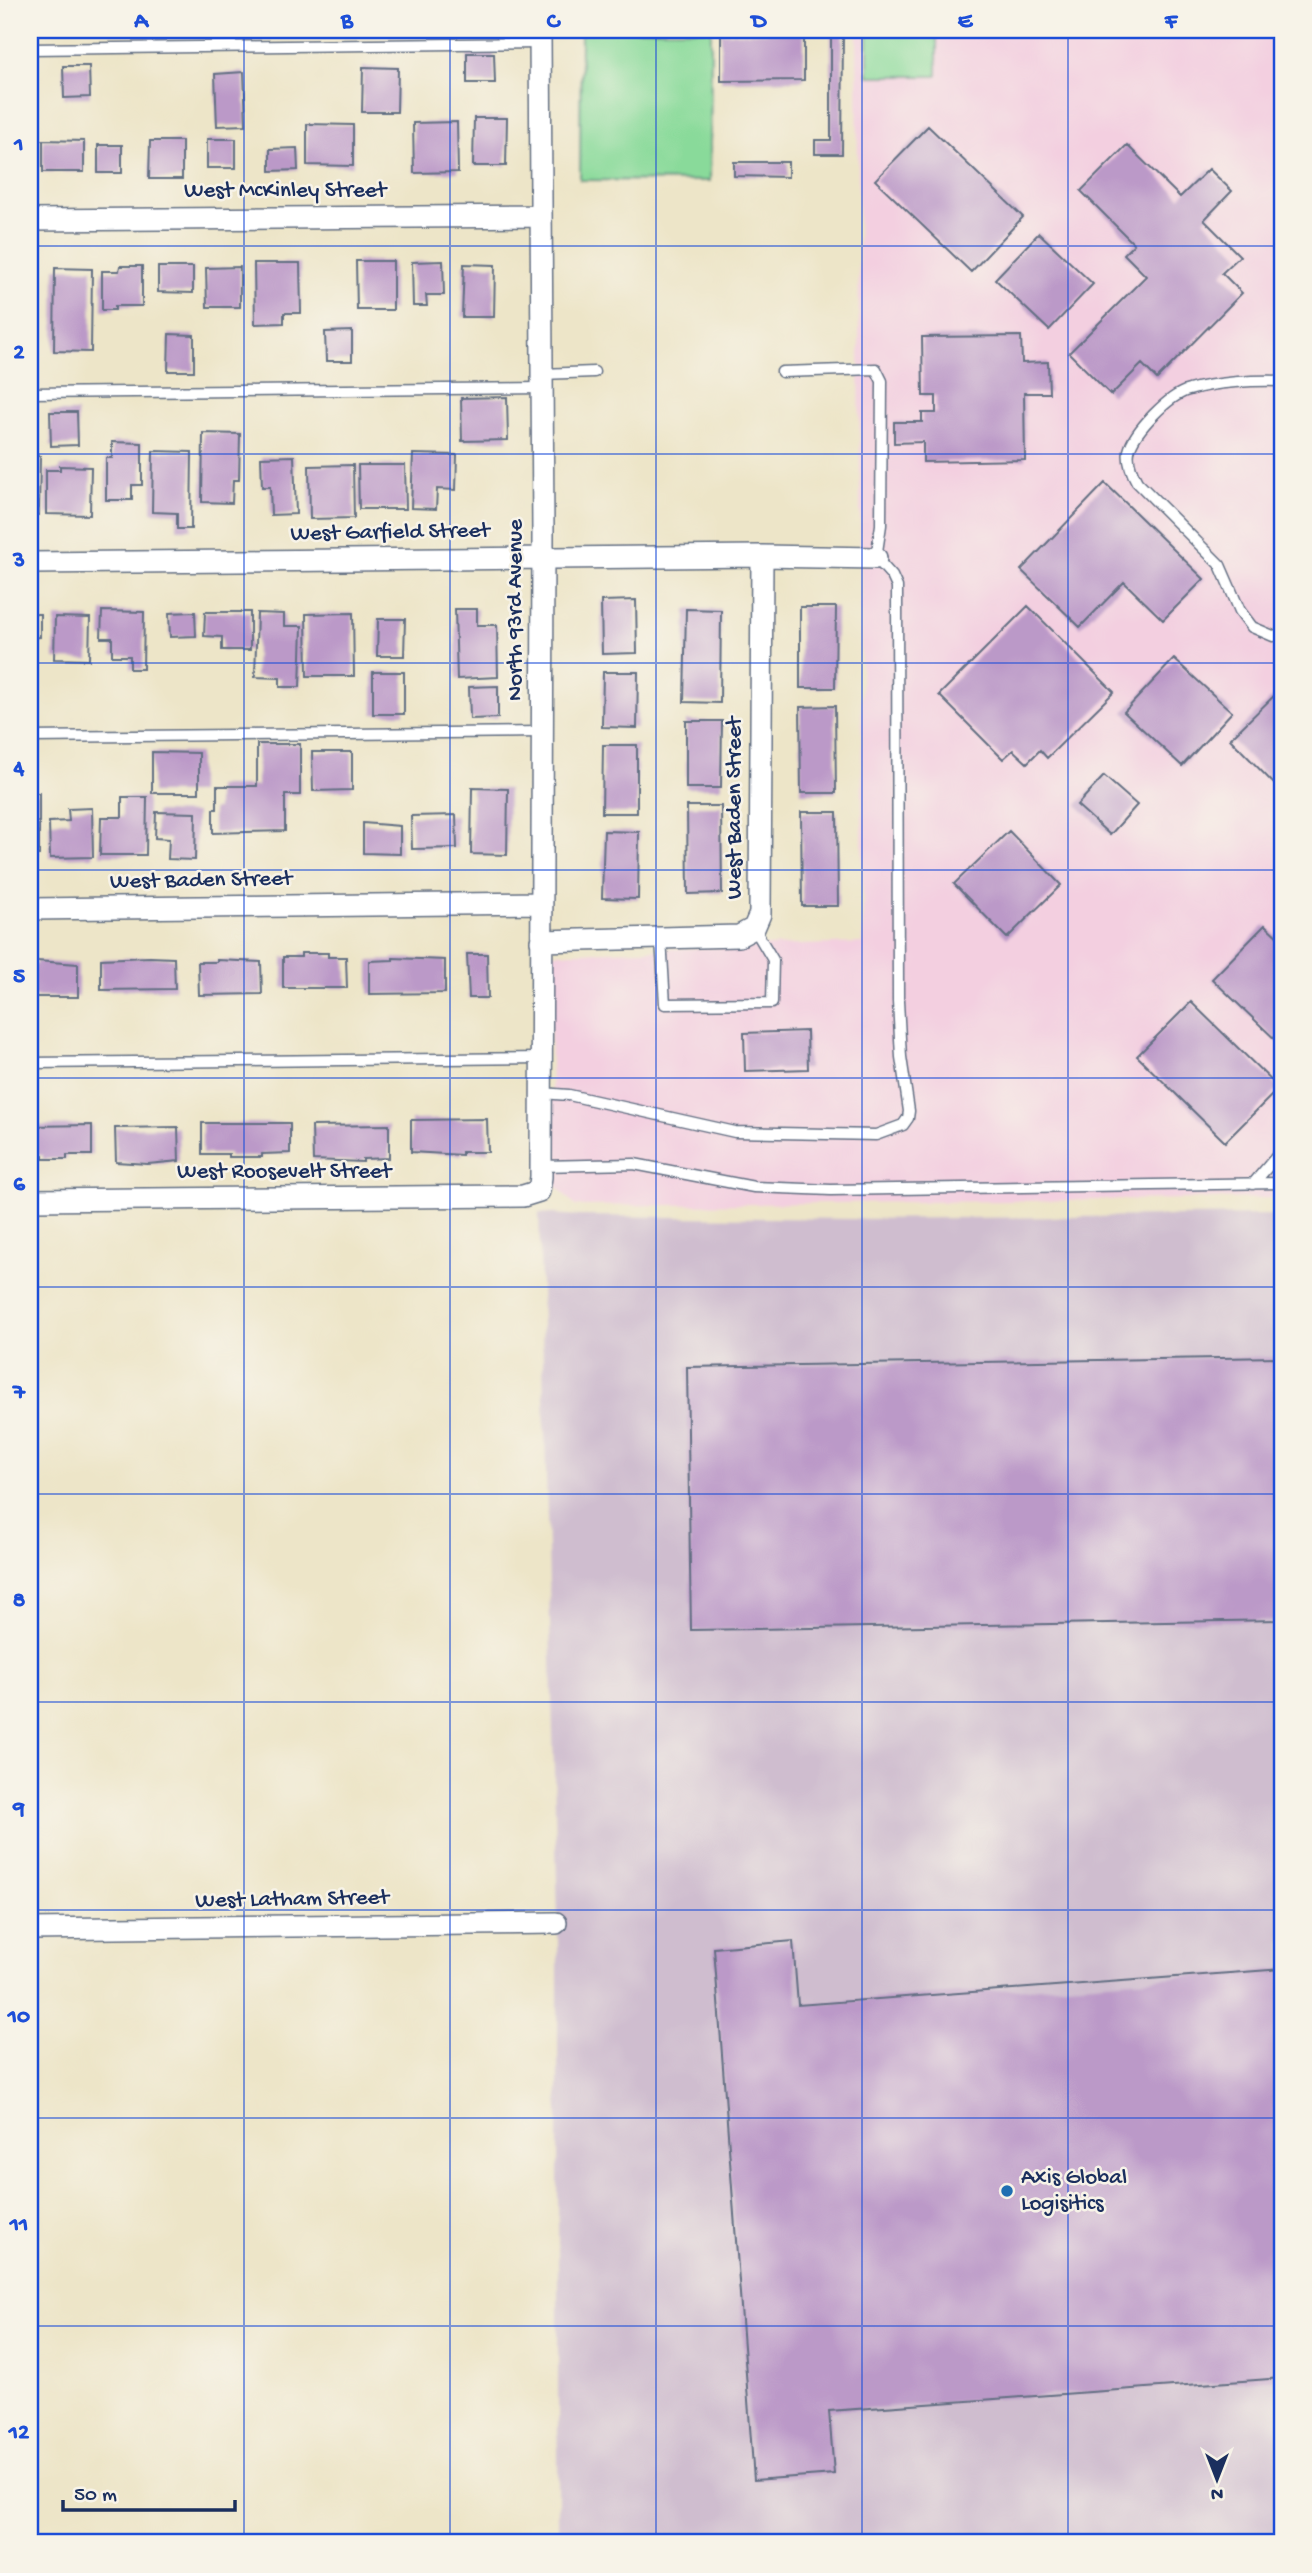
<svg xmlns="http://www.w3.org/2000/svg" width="1312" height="2573" font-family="'Gochi Hand',sans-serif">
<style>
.built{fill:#f3cfe0}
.industrial{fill:#cfbdcf}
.green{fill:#89da9a;stroke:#52847c;stroke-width:2}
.building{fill:#bb99c8}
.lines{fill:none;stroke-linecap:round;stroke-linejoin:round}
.service-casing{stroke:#646f83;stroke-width:13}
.minor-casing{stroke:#646f83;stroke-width:24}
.service{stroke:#fff;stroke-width:10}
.minor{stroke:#fff;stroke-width:21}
.grid{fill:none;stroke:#1d4ed8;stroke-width:2;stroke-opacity:0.55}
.poi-dot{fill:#1f6fb2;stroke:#f7f3e8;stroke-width:2.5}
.labels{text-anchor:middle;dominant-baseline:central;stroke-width:5;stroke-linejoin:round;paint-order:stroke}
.street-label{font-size:23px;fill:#1b2f5e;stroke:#f7f3e8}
.poi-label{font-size:23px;fill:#1b2f5e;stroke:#f7f3e8;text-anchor:start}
.neatline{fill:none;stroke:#1d4ed8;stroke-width:2.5}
.grid-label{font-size:23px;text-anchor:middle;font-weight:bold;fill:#1d4ed8}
</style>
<rect width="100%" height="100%" fill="#f7f3e8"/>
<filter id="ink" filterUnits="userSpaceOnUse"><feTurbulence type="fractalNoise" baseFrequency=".0143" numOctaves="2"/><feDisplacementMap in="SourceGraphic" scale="14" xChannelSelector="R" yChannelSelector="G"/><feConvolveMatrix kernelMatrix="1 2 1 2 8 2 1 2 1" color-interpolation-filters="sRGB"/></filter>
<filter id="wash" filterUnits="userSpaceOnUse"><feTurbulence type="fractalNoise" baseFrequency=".00686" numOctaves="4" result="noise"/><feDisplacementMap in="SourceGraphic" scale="28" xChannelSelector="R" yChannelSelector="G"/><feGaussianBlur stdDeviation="1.57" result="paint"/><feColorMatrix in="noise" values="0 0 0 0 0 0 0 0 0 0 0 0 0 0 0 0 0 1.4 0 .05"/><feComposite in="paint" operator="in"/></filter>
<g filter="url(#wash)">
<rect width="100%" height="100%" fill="#ede5c8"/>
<!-- built -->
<path class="built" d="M 857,30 L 1282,30 L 1282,1198 L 575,1206 L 553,1182 L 549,953 L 863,943 Z"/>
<!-- industrial -->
<path class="industrial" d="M 539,1213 L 579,1216 L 856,1219 L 1282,1215 L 1282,2543 L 558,2543 L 558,1920 Z"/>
<!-- green -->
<path class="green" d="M 581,30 L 711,30 L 710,181 L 580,180 Z
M 868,30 L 937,30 L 937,76 L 868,76 Z"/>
<g id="blocks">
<!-- building -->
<path class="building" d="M 831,30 L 843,30 L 842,154 L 815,154 L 815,140 L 831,140 Z
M 804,32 L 804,80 L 721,81 L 721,33 Z
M 467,53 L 494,53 L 495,83 L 467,83 Z
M 63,66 L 89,66 L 90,97 L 64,98 Z
M 363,67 L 398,68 L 397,112 L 362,112 Z
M 244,72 L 246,125 L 217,126 L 215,74 Z
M 30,104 L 37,104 L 38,167 L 30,167 Z
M 474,118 L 507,118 L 506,166 L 473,166 Z
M 457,122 L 458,172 L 414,173 L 413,123 Z
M 307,124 L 353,125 L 353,166 L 307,165 Z
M 928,126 L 1023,217 L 971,272 L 875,180 Z
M 207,139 L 236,139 L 236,168 L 207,168 Z
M 43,140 L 84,141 L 84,172 L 43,172 Z
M 150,141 L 182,141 L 182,179 L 149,179 Z
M 98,145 L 122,145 L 122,173 L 98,173 Z
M 1127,145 L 1180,197 L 1209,169 L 1232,191 L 1204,220 L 1240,256 L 1222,273 L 1242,293 L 1157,379 L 1142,364 L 1111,395 L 1069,353 L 1146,276 L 1124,254 L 1134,244 L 1081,191 Z
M 297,148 L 298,170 L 270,171 L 270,149 Z
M 734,162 L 788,162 L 788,177 L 734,176 Z
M 1039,233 L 1093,284 L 1049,330 L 995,279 Z
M 356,261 L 393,261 L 393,310 L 357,310 Z
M 443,261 L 444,295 L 426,295 L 427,306 L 413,306 L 412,262 Z
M 254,263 L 300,263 L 301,313 L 284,313 L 284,323 L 255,324 Z
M 464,264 L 495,265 L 494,317 L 462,317 Z
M 120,266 L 142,266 L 142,306 L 115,306 L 115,310 L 102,310 L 102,271 L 119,271 Z
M 158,267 L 193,267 L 193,293 L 158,292 Z
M 240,267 L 240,307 L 207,307 L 206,268 Z
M 55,268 L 92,269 L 91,352 L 54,351 Z
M 30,286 L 40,286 L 40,325 L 30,325 Z
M 352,331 L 352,361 L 326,361 L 325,332 Z
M 169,334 L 194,335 L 194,371 L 168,371 Z
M 1021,336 L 1022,363 L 1048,362 L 1049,393 L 1024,393 L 1025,460 L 923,462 L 923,442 L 894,443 L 894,422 L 922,422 L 922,413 L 936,413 L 936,396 L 923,396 L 922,337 Z
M 507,397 L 508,440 L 462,441 L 461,398 Z
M 50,412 L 77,412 L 78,445 L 51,446 Z
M 203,433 L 240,434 L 239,480 L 233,480 L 232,503 L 202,502 Z
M 112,442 L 142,443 L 142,485 L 132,485 L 132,500 L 106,500 L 106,458 L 112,458 Z
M 153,451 L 192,452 L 191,529 L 177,529 L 177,513 L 152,512 Z
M 413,454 L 457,455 L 456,490 L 437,489 L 436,509 L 411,508 Z
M 30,456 L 40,456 L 39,515 L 30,514 Z
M 294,456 L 296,514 L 271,515 L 270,487 L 262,487 L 261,457 Z
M 353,465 L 354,518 L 310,519 L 309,466 Z
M 358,465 L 405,465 L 406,509 L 359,509 Z
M 60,466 L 91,467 L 90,515 L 46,514 L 46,470 L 60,470 Z
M 1105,483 L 1204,579 L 1163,620 L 1124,582 L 1080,627 L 1021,570 Z
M 636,600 L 637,653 L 602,654 L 601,601 Z
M 1028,606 L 1114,692 L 1047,758 L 1040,750 L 1027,763 L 1013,750 L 1003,759 L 939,695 Z
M 800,607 L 836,607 L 835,688 L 800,688 Z
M 455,609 L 477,609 L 477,625 L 497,625 L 498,677 L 457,679 Z
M 686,609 L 721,610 L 720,703 L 684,702 Z
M 102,611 L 144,612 L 143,669 L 130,669 L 130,656 L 112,656 L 112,638 L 101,638 Z
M 195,612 L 196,636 L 170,637 L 169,613 Z
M 205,612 L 250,612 L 250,650 L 222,650 L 222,637 L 204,636 Z
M 257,613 L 284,614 L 284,626 L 302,626 L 300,687 L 280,687 L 280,678 L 255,677 Z
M 353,613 L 354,676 L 307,676 L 306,614 Z
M 30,614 L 40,614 L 40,637 L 30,638 Z
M 55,617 L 90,618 L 89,660 L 54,659 Z
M 378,619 L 405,619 L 404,656 L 377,656 Z
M 1174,659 L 1232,712 L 1182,766 L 1124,712 Z
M 373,672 L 404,672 L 404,714 L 373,714 Z
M 603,672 L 638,672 L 637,728 L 602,727 Z
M 498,686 L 498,718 L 470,719 L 469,687 Z
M 1282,688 L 1282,792 L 1230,739 Z
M 835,706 L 836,793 L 801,793 L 800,707 Z
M 686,721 L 722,721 L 721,788 L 686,788 Z
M 257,744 L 300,744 L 300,795 L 285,795 L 285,831 L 213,833 L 213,809 L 217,809 L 217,786 L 257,786 Z
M 603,745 L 637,745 L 637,813 L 602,813 Z
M 152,752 L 199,753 L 199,793 L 152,793 Z
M 312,752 L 352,752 L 352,790 L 313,791 Z
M 1104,776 L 1137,805 L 1110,835 L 1077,805 Z
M 472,788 L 508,789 L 507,855 L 471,854 Z
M 30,793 L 39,793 L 39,855 L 30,855 Z
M 122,797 L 147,797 L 146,855 L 100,855 L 101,817 L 122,817 Z
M 687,806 L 721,806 L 722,893 L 688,894 Z
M 92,808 L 93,857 L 50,858 L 49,822 L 69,821 L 68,809 Z
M 156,812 L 196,813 L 195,860 L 168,859 L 169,839 L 155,838 Z
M 801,812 L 837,812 L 838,906 L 802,906 Z
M 456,815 L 457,848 L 412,849 L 411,816 Z
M 363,823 L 400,826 L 400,854 L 363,853 Z
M 604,831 L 639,832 L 638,899 L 602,898 Z
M 1009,831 L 1061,885 L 1007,938 L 954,884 Z
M 1265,925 L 1282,941 L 1282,1046 L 1212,979 Z
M 301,953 L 328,953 L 328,957 L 346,957 L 347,988 L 283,988 L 283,957 L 301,957 Z
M 467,954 L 487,954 L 488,998 L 469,998 Z
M 150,957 L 174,958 L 175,989 L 101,990 L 101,959 Z
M 393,958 L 445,960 L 445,993 L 369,994 L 369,961 L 393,960 Z
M 217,960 L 261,962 L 262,994 L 199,995 L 198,962 L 217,962 Z
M 36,961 L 78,964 L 78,997 L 30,997 L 30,965 L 36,965 Z
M 1191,1002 L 1279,1088 L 1225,1142 L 1137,1056 Z
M 807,1031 L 808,1069 L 745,1071 L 744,1033 Z
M 487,1119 L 488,1152 L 462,1152 L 462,1155 L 411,1152 L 411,1120 Z
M 202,1123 L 290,1123 L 290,1153 L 262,1154 L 262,1157 L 229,1157 L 229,1154 L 202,1154 Z
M 92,1125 L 92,1155 L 67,1155 L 67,1159 L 43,1159 L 43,1155 L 30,1156 L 30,1126 Z
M 389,1125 L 389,1158 L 363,1159 L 363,1162 L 313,1160 L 312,1126 Z
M 178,1127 L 179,1161 L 148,1164 L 116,1162 L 115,1128 Z
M 1282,1357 L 1282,1620 L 691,1630 L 687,1367 Z
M 793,1941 L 798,2005 L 1282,1969 L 1282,2378 L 829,2411 L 834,2474 L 754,2480 L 714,1948 Z"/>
</g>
</g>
<g filter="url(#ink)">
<use href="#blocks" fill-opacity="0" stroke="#646f83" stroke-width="2"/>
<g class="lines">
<defs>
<path id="service" d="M 30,49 L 540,43
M 542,374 L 594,372
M 1282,381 C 1254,380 1216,382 1189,390 C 1169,395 1134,431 1129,451 C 1127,462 1132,473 1137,482 L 1220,565 L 1240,611 L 1252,627 L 1273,636 L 1282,634
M 30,393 L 542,388
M 30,737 L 542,732
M 661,938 L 665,1004 L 772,1003 L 773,960 L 754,928
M 30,1063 L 541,1058
M 541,1093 L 569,1095 L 735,1132 L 876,1135 L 903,1125 L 908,1118 L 909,1111 L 901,1057 L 898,1001 L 897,587 L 892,576 L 876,558 L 881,525 L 882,381 L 876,369 L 782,372
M 541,1166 L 634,1164 L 754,1187 L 831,1190 L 1282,1183
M 1253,1184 L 1282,1150"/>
<path id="minor" d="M 30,220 L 541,216
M 30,563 L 762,556 L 876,558
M 30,909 L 541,903
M 541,941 L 739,936 L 754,928 L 760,914 L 762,556
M 30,1200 L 523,1196 L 539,1191 L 541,1177 L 543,535 L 540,30
M 30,1929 L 556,1923"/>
</defs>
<!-- service casing -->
<use href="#service" class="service-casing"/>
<!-- minor casing -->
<use href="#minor" class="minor-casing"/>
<!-- service -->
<use href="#service" class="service"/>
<!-- minor -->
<use href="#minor" class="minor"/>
</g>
</g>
<!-- grid -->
<path class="grid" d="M 244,30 L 244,2543M 450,30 L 450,2543M 656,30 L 656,2543M 862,30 L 862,2543M 1068,30 L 1068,2543M 30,246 L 1282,246M 30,454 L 1282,454M 30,663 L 1282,663M 30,870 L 1282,870M 30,1078 L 1282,1078M 30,1287 L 1282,1287M 30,1494 L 1282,1494M 30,1702 L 1282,1702M 30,1910 L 1282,1910M 30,2118 L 1282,2118M 30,2326 L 1282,2326"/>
<!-- markers -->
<circle class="poi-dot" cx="1007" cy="2191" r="7"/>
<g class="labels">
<!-- street labels -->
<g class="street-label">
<text x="285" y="191">West McKinley Street</text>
<text transform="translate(390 533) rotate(-1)">West Garfield Street</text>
<text transform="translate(516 610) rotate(-90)">North 93rd Avenue</text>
<text transform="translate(735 808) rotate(-90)">West Baden Street</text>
<text transform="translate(201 881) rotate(-1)">West Baden Street</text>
<text x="284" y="1172">West Roosevelt Street</text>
<text transform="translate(292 1900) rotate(-1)">West Latham Street</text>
</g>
<!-- poi labels -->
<g class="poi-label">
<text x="1021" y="2178">Axis Global<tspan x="1021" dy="26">Logisitics</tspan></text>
</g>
</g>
<!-- margin -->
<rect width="1312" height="2573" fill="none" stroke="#f7f3e8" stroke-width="77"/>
<!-- north arrow -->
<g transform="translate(1217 2479) rotate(180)" stroke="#f7f3e8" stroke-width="5" paint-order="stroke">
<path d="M0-5L12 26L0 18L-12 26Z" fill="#1b2f5e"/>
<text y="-10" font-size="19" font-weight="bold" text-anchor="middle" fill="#1b2f5e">N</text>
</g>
<!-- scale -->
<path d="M63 2500v10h172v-10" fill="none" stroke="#1b2f5e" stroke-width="3.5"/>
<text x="74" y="2500" font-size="21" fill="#1b2f5e" stroke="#f7f3e8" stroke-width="5" paint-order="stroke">50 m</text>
<rect x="38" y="38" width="1236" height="2496" class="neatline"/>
<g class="grid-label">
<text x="141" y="27">A</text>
<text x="347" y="27">B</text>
<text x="553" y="27">C</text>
<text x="759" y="27">D</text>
<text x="965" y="27">E</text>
<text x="1171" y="27">F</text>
<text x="19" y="150">1</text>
<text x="19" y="358">2</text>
<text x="19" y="566">3</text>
<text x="19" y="774">4</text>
<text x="19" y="982">5</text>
<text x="19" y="1190">6</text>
<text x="19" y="1398">7</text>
<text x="19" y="1606">8</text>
<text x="19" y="1814">9</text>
<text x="19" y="2022">10</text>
<text x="19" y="2230">11</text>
<text x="19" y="2438">12</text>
</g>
</svg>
